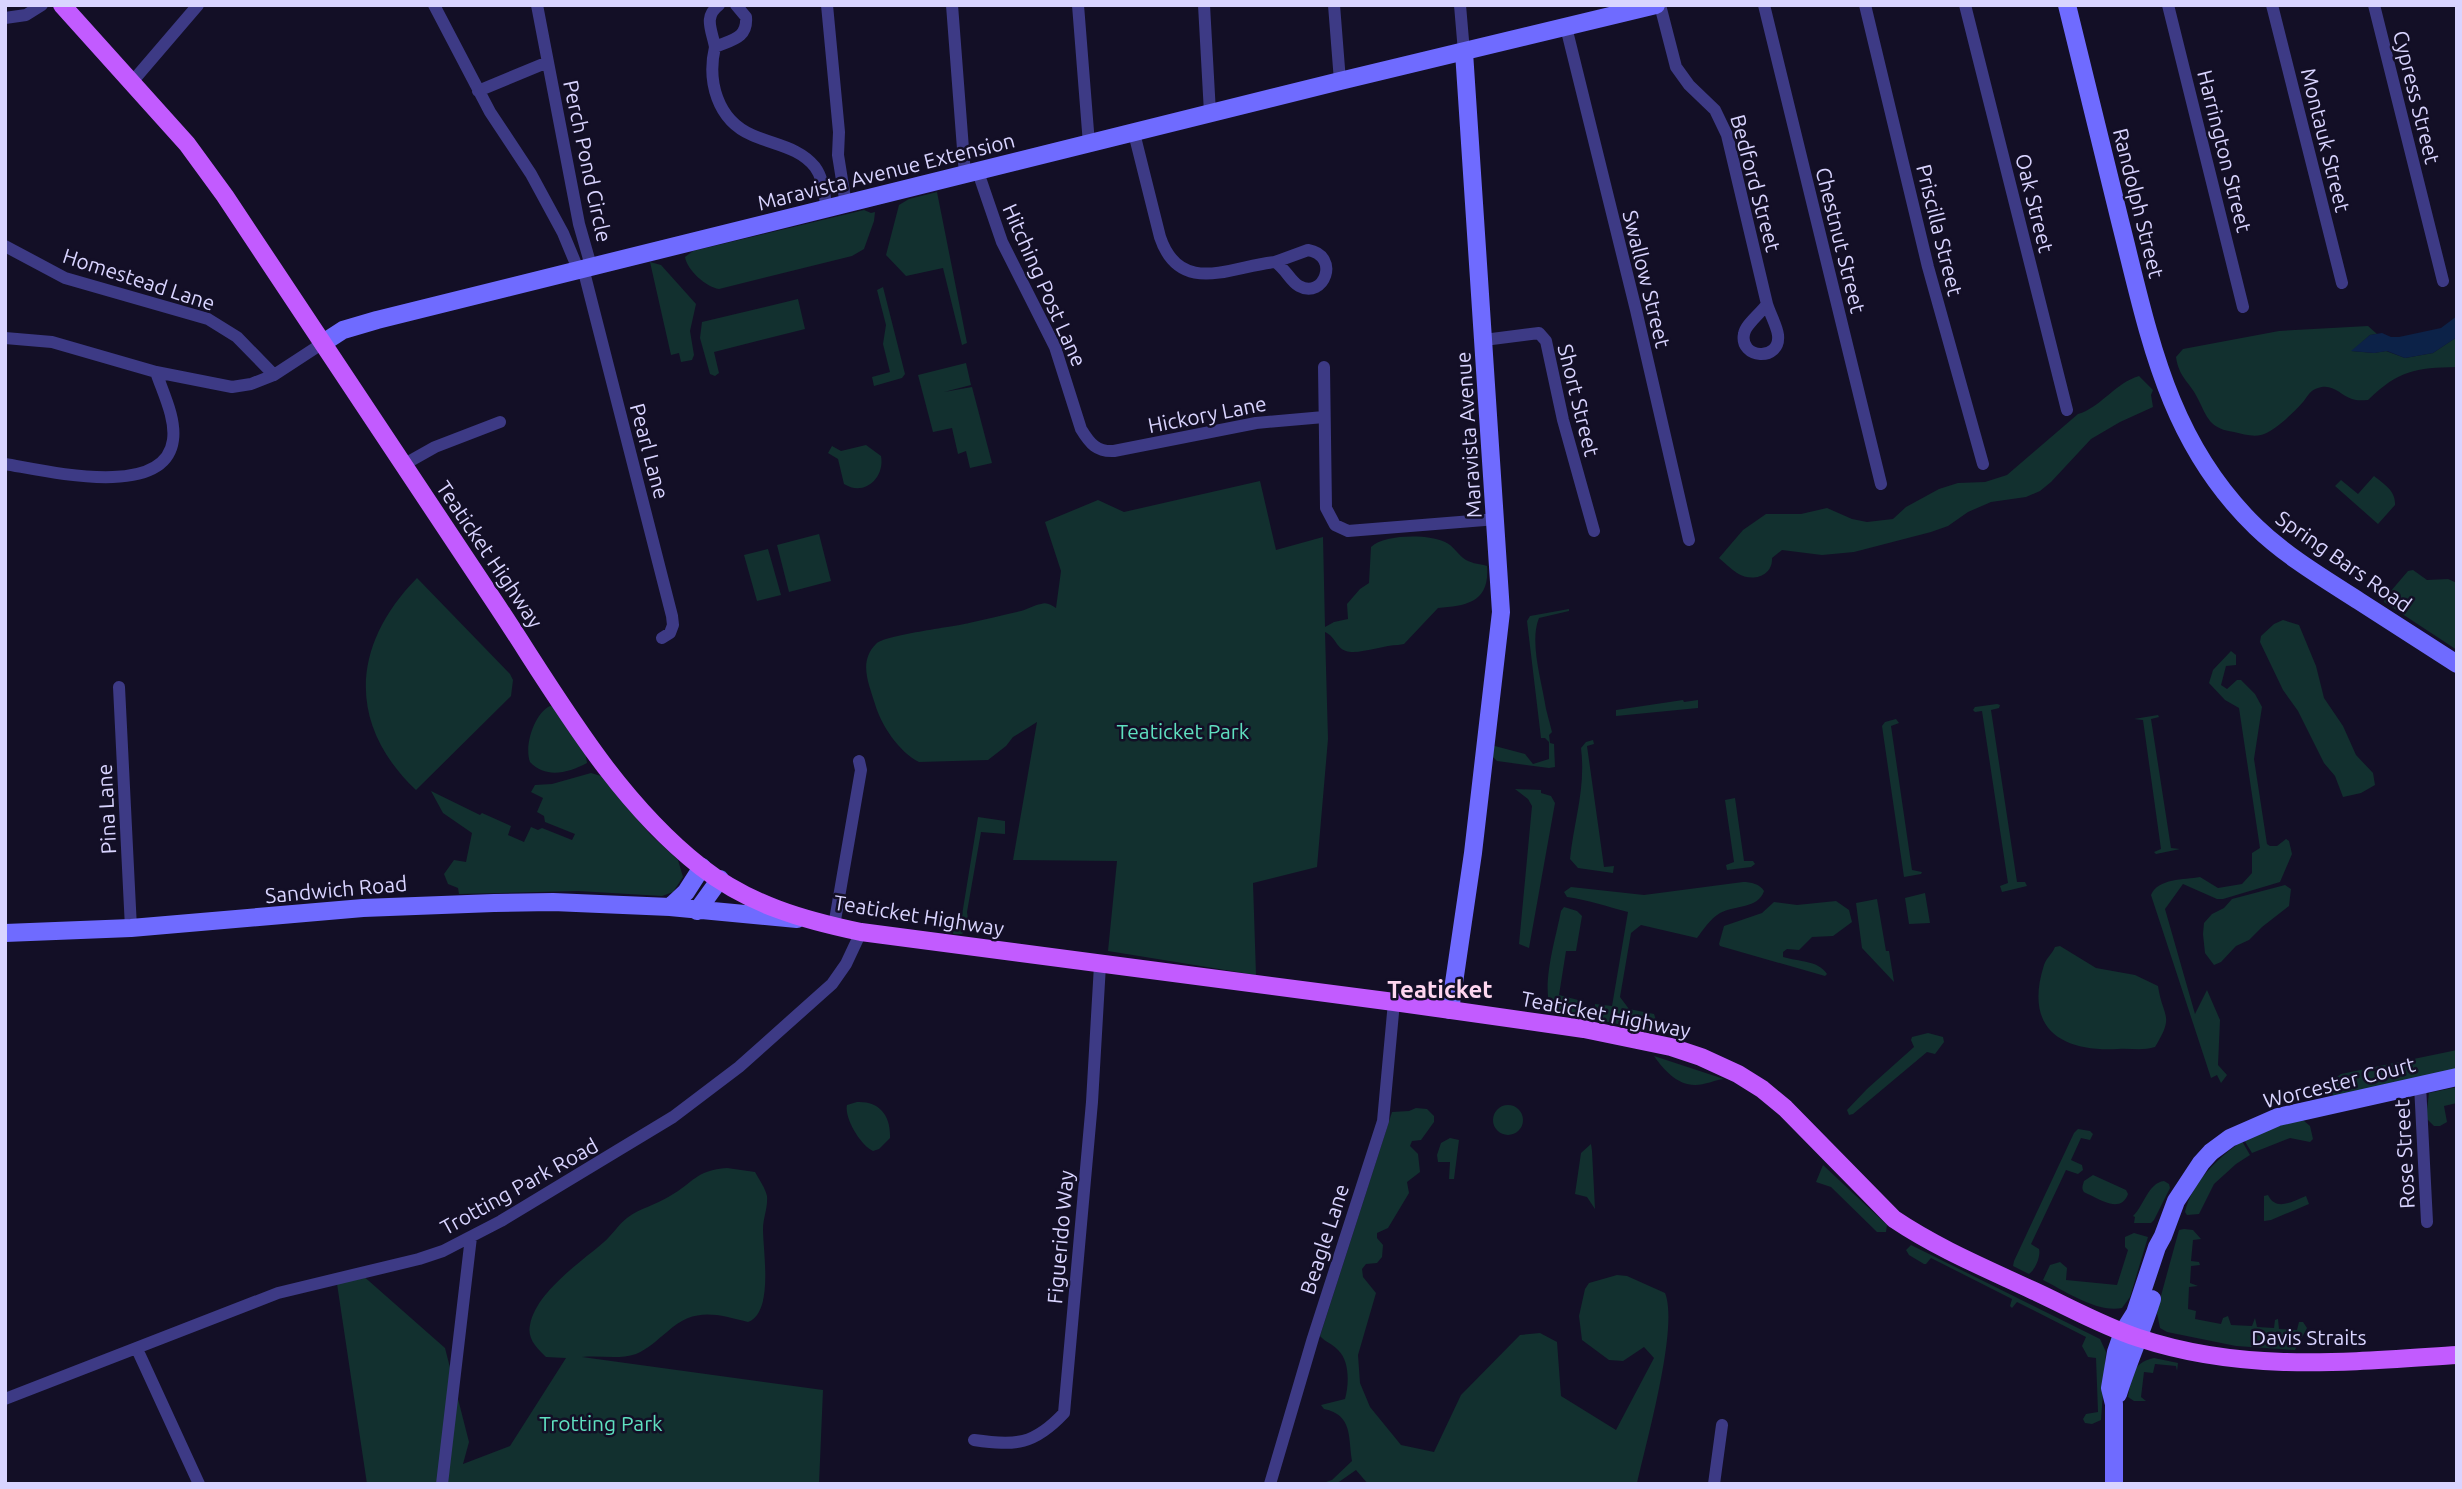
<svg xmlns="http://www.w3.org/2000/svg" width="2462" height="1489" font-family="Ubuntu,sans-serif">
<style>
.green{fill:#12302f}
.water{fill:#0c2248}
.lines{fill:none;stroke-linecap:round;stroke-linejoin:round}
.street{stroke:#3d3a85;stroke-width:12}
.secondary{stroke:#6f6bff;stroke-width:18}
.primary{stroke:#c25bff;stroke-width:18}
.labels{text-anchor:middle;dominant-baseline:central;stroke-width:5;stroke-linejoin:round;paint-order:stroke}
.street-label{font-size:21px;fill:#d9d4ff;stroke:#130f26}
.park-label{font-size:21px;fill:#5fe0c0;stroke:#130f26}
.quarter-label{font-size:24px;font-weight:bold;fill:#ffd6f0;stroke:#130f26}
</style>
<rect width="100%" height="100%" fill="#130f26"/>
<!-- green -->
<path class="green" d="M 937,192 L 967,343 L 962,345 L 943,268 L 906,276 L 886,255 L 899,205 L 909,199 Z
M 864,210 L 871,213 L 875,212 L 874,221 L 864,249 L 852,256 L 719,289 C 706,287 687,270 685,257 L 693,251 Z
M 650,262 L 661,265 L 696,304 L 690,331 L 694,355 L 692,360 L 681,362 L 679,353 L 671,355 Z
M 883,287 L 905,374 L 902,378 L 874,386 L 872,377 L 890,372 L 883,344 L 886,325 L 877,290 Z
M 798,299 L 805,329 L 714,352 L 719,373 L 715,376 L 710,374 L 700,338 L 702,322 Z
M 2368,326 L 2377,334 L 2370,335 L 2352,351 L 2374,353 L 2386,351 L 2405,358 L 2433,353 L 2457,337 L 2457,367 C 2415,368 2399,370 2368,400 C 2363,400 2357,401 2352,399 C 2340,395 2333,383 2318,388 C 2310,390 2308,396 2303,402 C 2293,413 2275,431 2261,435 C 2252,437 2243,434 2234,432 C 2212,429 2208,420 2200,403 C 2191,382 2179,379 2176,357 L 2183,349 L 2279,331 Z
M 966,363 L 971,385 L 944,392 L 972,387 L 992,463 L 970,468 L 966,451 L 958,454 L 952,428 L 933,432 L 918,375 Z
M 2139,376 L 2153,390 L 2151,395 L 2153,407 L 2120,422 L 2091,439 L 2051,482 L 2040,491 L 2026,497 L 1991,502 L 1968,512 L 1948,526 L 1931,532 L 1854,552 L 1822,555 L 1782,550 L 1772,558 C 1773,576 1752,583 1737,573 C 1731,569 1725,563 1719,558 L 1743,530 L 1766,514 L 1801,514 L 1827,508 L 1852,519 L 1867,522 L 1893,519 L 1906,507 L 1939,489 L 1958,483 L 1985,482 L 2007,475 L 2078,414 C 2100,408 2115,383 2139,376 Z
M 866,445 L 881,456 C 885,477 865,497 844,484 L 838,459 L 828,453 L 832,446 L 841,451 Z
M 2374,476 C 2384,484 2396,491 2395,505 L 2378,524 L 2335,486 L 2341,480 L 2358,494 Z
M 1260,481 L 1276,550 L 1323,537 L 1325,627 L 1334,622 L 1348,619 L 1347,604 L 1360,589 L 1369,583 L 1371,547 C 1384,534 1429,534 1445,542 C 1454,546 1458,555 1466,560 C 1473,564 1481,564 1487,566 C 1490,602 1467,606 1438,608 L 1404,644 L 1398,645 C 1384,645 1358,655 1346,651 C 1336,648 1336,637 1325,632 L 1328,739 L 1317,867 L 1253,883 L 1256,975 L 1108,951 L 1117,861 L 1013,860 L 1037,722 L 1013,737 L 1006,746 L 988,760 L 919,762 C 899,752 881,725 875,704 C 869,684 858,662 876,644 C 884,635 953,627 969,623 C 986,619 1004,615 1021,611 C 1028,609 1034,605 1041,604 C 1047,602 1051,605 1056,608 L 1061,571 L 1045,522 L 1098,500 L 1124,512 Z
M 819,534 L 831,581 L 789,592 L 777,545 Z
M 768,549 L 781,595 L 757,601 L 744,555 Z
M 2413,570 L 2427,580 L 2448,579 L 2457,583 L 2457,650 L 2384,602 L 2385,598 L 2408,571 Z
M 417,578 L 510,674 L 513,680 L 511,696 L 416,790 C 346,724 352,644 417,578 Z
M 1569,609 L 1569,611 L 1539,618 C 1529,642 1542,682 1546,709 L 1552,732 L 1549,735 L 1550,743 L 1554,744 L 1555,767 L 1549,768 L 1497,761 L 1492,756 L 1491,745 L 1525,754 L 1533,764 L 1549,759 L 1549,742 L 1545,738 L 1541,738 L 1527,621 L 1530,616 Z
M 2283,620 L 2299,625 L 2316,666 L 2324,698 L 2343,726 L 2356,755 L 2373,773 L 2375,785 L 2361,793 L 2343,797 L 2335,776 L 2324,763 L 2298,711 L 2283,690 L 2260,642 L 2261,636 L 2274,624 Z
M 2231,651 L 2236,655 L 2236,665 L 2226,666 L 2221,685 L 2227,689 L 2237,680 L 2241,680 L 2255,694 L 2262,707 L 2254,759 L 2267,844 L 2270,846 L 2277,846 L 2286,839 L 2289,841 L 2292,854 L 2280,882 L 2223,899 L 2217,899 L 2183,884 L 2165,909 L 2195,1014 L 2207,990 L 2220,1020 L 2218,1065 L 2227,1075 L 2221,1083 L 2217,1075 L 2211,1078 L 2151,895 C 2158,878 2184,880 2200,877 L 2218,888 L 2242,884 L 2252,873 L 2252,853 L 2260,848 L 2239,708 L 2225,700 L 2209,683 L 2213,670 Z
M 1683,700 L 1684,702 L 1698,700 L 1698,708 L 1616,716 L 1616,710 Z
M 1997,704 L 2000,705 L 1999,708 L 1991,710 L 2017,882 L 2025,882 L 2027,886 L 2002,892 L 2000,886 L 2008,883 L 1982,711 L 1975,712 L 1973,710 L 1975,707 Z
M 550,706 L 554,707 L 586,756 L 587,763 C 568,773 546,779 530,762 C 524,746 534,714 550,706 Z
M 2158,715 L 2159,717 L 2151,719 L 2171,848 L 2180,849 L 2156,854 L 2154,852 L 2161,849 L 2143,720 L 2134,719 Z
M 1896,719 L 1899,723 L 1891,726 L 1912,870 L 1922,872 L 1921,874 L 1904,877 L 1882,726 L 1885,722 Z
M 1593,740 L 1594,744 L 1587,746 L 1604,867 L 1614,866 L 1613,873 L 1578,868 L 1570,859 C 1574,820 1586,789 1581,748 L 1586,742 Z
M 591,773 L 601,776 L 650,834 L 678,860 L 683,877 L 673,892 L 662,896 L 578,891 L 459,894 L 458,888 L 448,884 L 444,874 L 454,860 L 466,862 L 472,833 L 443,813 L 431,791 L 480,815 L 482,813 L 511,826 L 508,835 L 524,842 L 531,827 L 538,830 L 542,828 L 572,840 L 575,834 L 545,822 L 544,816 L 537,812 L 543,798 L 531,792 L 535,785 L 552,784 Z
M 1515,789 L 1541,790 L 1541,793 L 1551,796 L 1555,803 L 1529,948 L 1519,944 L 1532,806 L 1528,799 Z
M 1735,798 L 1744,861 L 1753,861 L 1755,864 L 1751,867 L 1727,870 L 1726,865 L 1734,862 L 1725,800 Z
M 978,817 L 1005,821 L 1005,834 L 981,832 L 967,912 L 969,926 L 962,934 L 953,934 L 954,923 L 962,915 Z
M 1743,882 C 1751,882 1760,884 1764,891 C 1758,909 1735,905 1720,913 C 1710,919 1703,930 1697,938 L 1641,925 L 1631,933 L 1620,997 L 1629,1009 L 1654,1014 L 1656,1020 L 1650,1031 L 1599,1020 L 1595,1012 L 1595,1004 L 1612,1006 L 1628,912 C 1608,907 1589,900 1567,897 L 1564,892 L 1571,887 L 1644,895 Z
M 2285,885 L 2291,889 L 2289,906 L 2262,927 L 2249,940 L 2236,946 L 2221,962 L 2214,965 L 2205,953 L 2203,934 L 2204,923 L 2212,914 L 2224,908 L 2232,899 Z
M 1925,893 L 1930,923 L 1909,924 L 1905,898 Z
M 1877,899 L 1886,951 L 1889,951 L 1894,982 L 1862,948 L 1856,903 Z
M 1836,901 L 1849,910 L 1852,922 L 1833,936 L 1812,937 L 1799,950 L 1787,949 L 1783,952 L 1783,957 C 1799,962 1818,960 1827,974 L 1825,976 L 1720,946 L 1719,944 L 1724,926 L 1762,913 L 1774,902 L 1797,905 Z
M 1564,907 L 1577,911 L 1582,916 L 1576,951 L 1566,951 L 1559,995 L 1578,1000 L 1581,1008 L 1576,1016 L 1552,1013 C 1540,987 1556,938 1561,911 Z
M 2060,946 L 2096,968 L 2135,975 L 2158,986 C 2163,1019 2175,1014 2155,1047 C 2142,1051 2131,1048 2118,1049 C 2060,1052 2024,1028 2044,965 C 2047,957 2052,954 2055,947 Z
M 1928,1033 L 1943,1037 L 1944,1042 L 1935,1054 L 1927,1052 L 1853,1114 L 1849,1115 L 1847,1110 L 1867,1089 L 1914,1047 L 1911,1040 L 1912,1037 Z
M 2457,1050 L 2457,1071 L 2335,1097 L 2329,1090 L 2331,1081 L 2341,1074 Z
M 1654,1056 L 1724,1079 C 1715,1080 1705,1085 1695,1085 C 1677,1085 1664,1070 1654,1056 Z
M 2457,1087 L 2457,1103 L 2444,1106 L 2447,1122 L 2440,1126 L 2434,1126 L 2426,1118 L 2429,1093 Z
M 857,1102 C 879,1101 891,1115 890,1138 L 879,1149 L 873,1151 C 861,1146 844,1118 847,1105 Z
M1493 1120a15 15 0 1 1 30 0a15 15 0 1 1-30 0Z
M 1416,1108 L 1427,1109 L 1434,1116 L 1434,1122 L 1421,1140 L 1412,1141 L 1410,1146 L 1418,1154 L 1420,1172 L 1407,1182 L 1409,1193 L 1388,1228 L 1377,1233 L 1377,1238 L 1383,1245 L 1382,1257 L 1377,1263 L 1366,1264 L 1362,1269 L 1363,1277 L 1376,1293 L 1358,1355 L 1360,1383 L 1370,1407 L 1401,1445 L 1434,1452 L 1461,1395 L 1520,1335 L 1540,1333 L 1557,1342 L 1561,1396 L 1616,1430 L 1654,1358 L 1644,1347 L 1623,1361 L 1609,1360 L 1582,1340 L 1579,1316 L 1585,1289 L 1589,1283 L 1617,1275 L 1627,1276 L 1665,1293 C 1679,1327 1646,1443 1637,1484 L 1368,1484 L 1356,1470 L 1336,1484 L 1320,1484 L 1332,1480 L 1352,1461 C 1348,1437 1353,1415 1324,1409 L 1321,1405 L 1345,1399 C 1349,1385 1350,1361 1338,1350 C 1333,1344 1325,1342 1320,1336 L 1392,1112 L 1409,1111 Z
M 2303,1120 L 2310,1126 L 2313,1139 L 2310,1142 L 2290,1138 L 2252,1153 L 2244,1140 L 2283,1124 Z
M 2078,1129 L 2090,1131 L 2093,1134 L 2090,1140 L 2081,1138 L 2071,1160 L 2082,1165 L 2083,1170 L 2078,1174 L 2066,1170 L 2031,1244 L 2039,1249 C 2041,1256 2035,1270 2029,1274 L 2013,1266 L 2014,1261 L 2074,1133 Z
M 1450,1138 L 1459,1140 L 1454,1179 L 1449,1179 L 1450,1162 L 1438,1162 L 1437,1155 L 1441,1143 Z
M 2242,1141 L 2250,1155 L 2236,1164 L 2214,1184 L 2199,1214 L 2187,1215 L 2185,1212 C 2192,1182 2218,1158 2242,1141 Z
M 1591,1144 L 1592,1151 L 1595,1209 L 1587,1197 L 1575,1194 L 1581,1153 Z
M 1823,1165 L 1887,1225 L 1886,1232 L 1877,1232 L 1831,1187 L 1816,1182 Z
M 727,1168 L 755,1172 C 759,1179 765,1188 767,1196 C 768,1208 763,1218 763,1229 C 763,1252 774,1312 748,1322 C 716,1314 694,1307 667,1332 C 657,1340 648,1349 636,1354 C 618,1360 600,1355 582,1357 L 823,1390 L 819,1484 L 367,1484 L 336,1277 L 361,1274 L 445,1348 L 469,1442 L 463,1464 L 510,1446 L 566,1358 L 546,1357 C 537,1348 527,1339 530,1325 C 536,1292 581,1262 604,1242 C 613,1234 618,1225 627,1218 C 640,1208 656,1205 670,1196 C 693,1183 696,1170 727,1168 Z
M 2093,1175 L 2126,1190 L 2128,1194 C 2122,1211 2106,1203 2094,1197 C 2093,1196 2085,1193 2084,1192 C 2081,1188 2083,1185 2084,1181 Z
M 2164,1181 L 2169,1184 L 2170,1188 L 2154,1220 L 2151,1223 L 2134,1223 L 2135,1217 L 2133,1216 C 2144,1206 2148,1183 2164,1181 Z
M 2268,1195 C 2276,1212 2293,1201 2306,1196 L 2309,1204 L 2271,1220 L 2264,1221 L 2264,1196 Z
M 2184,1229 L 2193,1230 L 2201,1239 L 2193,1240 L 2191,1261 L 2199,1262 L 2200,1265 L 2191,1266 L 2190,1283 L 2198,1286 L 2189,1287 L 2188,1309 L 2196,1311 L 2195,1319 L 2221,1324 L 2223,1318 L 2228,1316 L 2231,1325 L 2252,1326 L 2255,1318 L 2257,1327 L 2274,1328 L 2275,1320 L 2278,1319 L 2279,1329 L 2297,1330 L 2299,1322 L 2303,1322 L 2307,1328 L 2295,1350 L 2236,1346 L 2167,1332 L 2160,1328 L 2157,1313 L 2159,1303 L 2179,1230 Z
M 2134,1233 L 2148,1237 L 2130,1297 L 2122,1308 C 2097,1313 2065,1291 2043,1280 L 2050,1265 L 2060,1262 L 2067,1268 L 2066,1280 L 2117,1285 L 2128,1250 L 2125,1247 L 2125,1237 Z
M 1911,1245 L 2100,1339 L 2106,1352 L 2101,1420 L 2092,1424 L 2085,1423 L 2083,1419 L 2086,1414 L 2098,1412 L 2096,1358 L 2088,1357 L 2082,1346 L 2086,1337 L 2017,1302 L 2012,1308 L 2010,1306 L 2012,1299 L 1931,1258 L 1926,1264 L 1924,1264 L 1909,1255 L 1906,1250 Z
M 2154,1358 L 2178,1363 L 2177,1371 L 2176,1366 L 2155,1364 L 2153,1373 L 2144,1372 L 2141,1397 L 2146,1401 L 2134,1401 L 2128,1397 C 2132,1377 2131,1363 2154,1358 Z"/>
<!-- water -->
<path class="water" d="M 2457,316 L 2457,337 L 2433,353 L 2405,358 L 2387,351 L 2374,353 L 2351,351 L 2370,335 L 2382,333 L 2391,337 L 2399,337 L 2441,328 Z"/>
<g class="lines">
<!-- street -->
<path class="street" d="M 434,5 L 490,112 L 531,174 L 563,233 L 578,269
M 537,5 L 579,224 L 591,266
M 719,5 C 703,17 712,30 715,47 C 730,40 748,39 746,17 L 736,5
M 827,5 L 839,132 L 838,155 L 846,205
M 952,5 L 965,175
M 1078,5 L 1089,144
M 1204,5 L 1210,113
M 1334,5 L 1340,81
M 1460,5 L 1464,52
M 1660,5 L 1676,67 L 1689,85 L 1715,110 L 1727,135 L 1767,304
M 1764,5 L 1881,484
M 1865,5 L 1928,267 L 1983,464
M 1965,5 L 2067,410
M 2168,5 L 2243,307
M 2272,5 L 2342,283
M 2374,5 L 2443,281
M 5,18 L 26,15 L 42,5
M 1566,27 L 1636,310 L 1689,540
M 715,47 C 707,81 717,120 752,135 C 774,145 799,147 815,167 C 824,179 824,196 827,209
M 132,82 L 198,5
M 478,91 L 548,62
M 1134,133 L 1160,237 C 1180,297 1232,266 1275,262
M 978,172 L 1002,242 L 1055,347 L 1081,429 C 1090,444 1097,452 1114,451 L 1256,423 L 1324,417
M 5,246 L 65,278 L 208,319 L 237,337 L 274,375 L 323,343
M 1308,250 C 1341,256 1324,300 1299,286 C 1290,281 1286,269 1275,262 Z
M 583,268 L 672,616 L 673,625 L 670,633 L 662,638
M 1767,304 C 1770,314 1777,326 1778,335 C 1781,362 1739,359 1744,334 C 1745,325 1761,313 1767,304 Z
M 5,338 L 52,342 L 156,372 C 163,393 176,418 173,440 C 165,501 43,470 5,464
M 1484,340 L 1539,333 L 1546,341 L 1563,420 L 1594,531
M 1324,367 L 1326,508 L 1335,525 L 1348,531 L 1497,519
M 156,372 L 232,387 L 251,384 L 274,375
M 403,465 L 435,447 L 500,422
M 119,687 L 131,928
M 834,926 L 861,770 L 859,761
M 2420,1085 L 2427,1222
M 137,1349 L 199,1484
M 5,1399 L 278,1293 L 419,1259 L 443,1251 L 501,1221 L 673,1117 L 739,1067 L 832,984 L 846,964 L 861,932
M 974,1440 C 1016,1446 1034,1445 1064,1413 L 1092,1102 L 1100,965
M 442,1484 L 471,1237
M 1270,1484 L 1313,1338 L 1383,1121 L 1394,1002
M 1714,1484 L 1722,1425"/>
<!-- secondary -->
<path class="secondary" d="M 2067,5 C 2085,77 2103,149 2120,221 C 2149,335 2167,441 2256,527 C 2286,556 2323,578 2359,601 C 2392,622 2424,643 2457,664
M 323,343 L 343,330 L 377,320 L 1340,81 L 1656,5
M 670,907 L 686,892 L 702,867
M 697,911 L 720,879
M 5,933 L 131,928 L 363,908 L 494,903 L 553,902 L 670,907 L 797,919
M 1450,1010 L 1473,853 L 1501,612 L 1464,52
M 2118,1394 C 2128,1362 2142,1331 2152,1299
M 2114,1484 L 2114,1404 L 2110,1388 L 2116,1352 L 2123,1332 L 2135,1313 L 2157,1247 L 2163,1236 L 2176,1201 L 2201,1163 L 2211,1152 L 2230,1138 L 2278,1117 L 2457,1077"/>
<!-- primary -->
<path class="primary" d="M 62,5 L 187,144 L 225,196 C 314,331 404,466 494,601 C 556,694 612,797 701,867 C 748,904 803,920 861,932 L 1394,1002 L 1584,1029 L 1671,1047 L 1701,1057 L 1738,1074 L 1762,1089 L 1785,1108 L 1894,1219 C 1937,1248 1985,1268 2032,1290 C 2067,1306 2102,1326 2139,1338 C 2244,1373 2349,1362 2457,1355"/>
</g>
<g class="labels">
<!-- street labels -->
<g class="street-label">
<text transform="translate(2417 97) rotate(76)">Cypress Street</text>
<text transform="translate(2326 140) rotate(76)">Montauk Street</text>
<text transform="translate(2225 151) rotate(76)">Harrington Street</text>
<text transform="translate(588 161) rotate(78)">Perch Pond Circle</text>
<text transform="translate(886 171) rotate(-14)">Maravista Avenue Extension</text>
<text transform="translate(1756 183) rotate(75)">Bedford Street</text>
<text transform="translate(2035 203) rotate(76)">Oak Street</text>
<text transform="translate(2139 203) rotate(76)">Randolph Street</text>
<text transform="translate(1940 230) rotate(76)">Priscilla Street</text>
<text transform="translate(1841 240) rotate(76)">Chestnut Street</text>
<text transform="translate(139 279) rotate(18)">Homestead Lane</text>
<text transform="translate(1647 279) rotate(76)">Swallow Street</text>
<text transform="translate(1045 285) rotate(66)">Hitching Post Lane</text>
<text transform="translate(1579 400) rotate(76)">Short Street</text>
<text transform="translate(1207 414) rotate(-11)">Hickory Lane</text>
<text transform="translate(1468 435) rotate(-94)">Maravista Avenue</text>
<text transform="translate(650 451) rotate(75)">Pearl Lane</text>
<text transform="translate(490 554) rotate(56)">Teaticket Highway</text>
<text transform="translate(2344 561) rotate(35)">Spring Bars Road</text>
<text transform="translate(106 809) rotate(-93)">Pina Lane</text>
<text transform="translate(336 889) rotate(-5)">Sandwich Road</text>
<text transform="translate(919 915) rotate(9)">Teaticket Highway</text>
<text transform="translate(1606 1014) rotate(11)">Teaticket Highway</text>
<text transform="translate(2339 1082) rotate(-14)">Worcester Court</text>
<text transform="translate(2404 1154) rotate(-93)">Rose Street</text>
<text transform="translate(519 1186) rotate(-29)">Trotting Park Road</text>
<text transform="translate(1060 1237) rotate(-85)">Figuerido Way</text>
<text transform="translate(1324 1239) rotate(-72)">Beagle Lane</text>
<text x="2309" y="1337">Davis Straits</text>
</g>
<!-- park labels -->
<g class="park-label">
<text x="1183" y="731">Teaticket Park</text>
<text x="601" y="1423">Trotting Park</text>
</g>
<!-- quarter labels -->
<g class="quarter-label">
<text x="1440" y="989">Teaticket</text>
</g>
</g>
<!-- border -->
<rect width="2462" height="1489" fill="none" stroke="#d9d4ff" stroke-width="14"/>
</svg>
